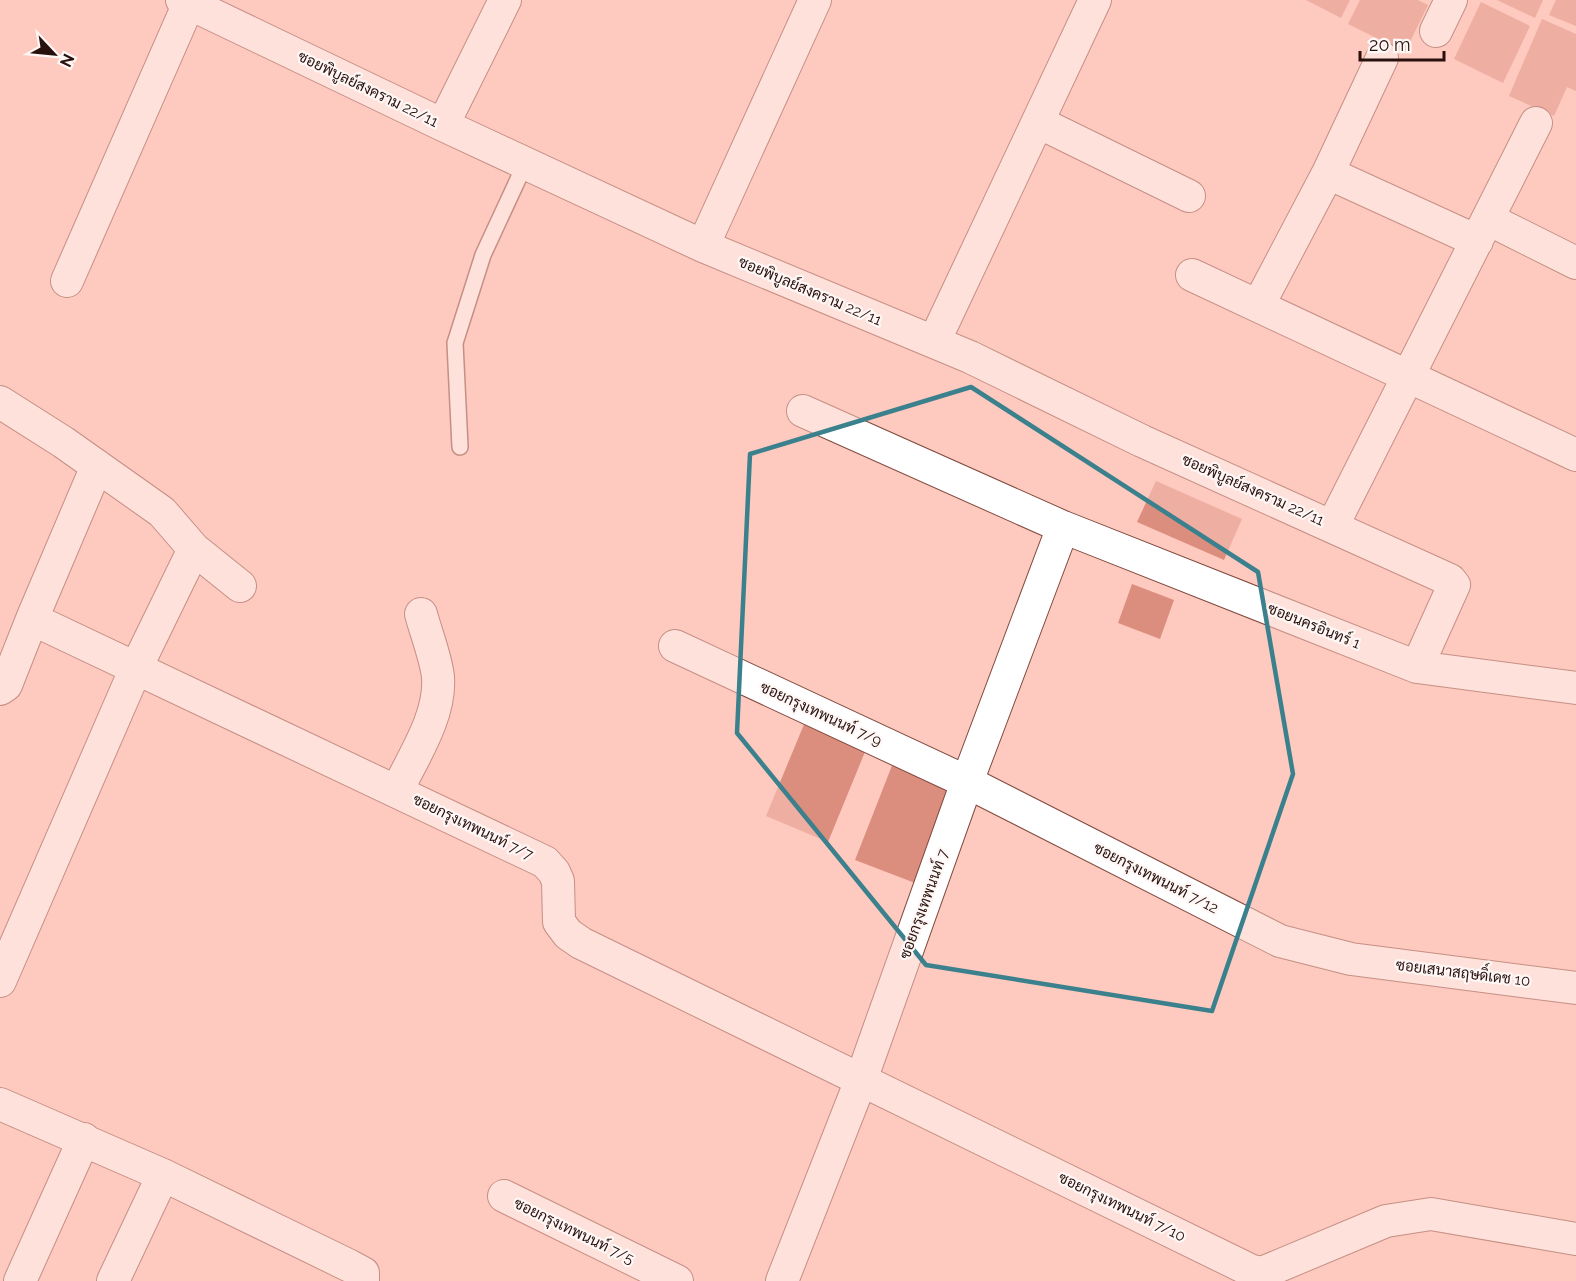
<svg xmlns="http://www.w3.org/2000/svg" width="1576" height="1281" font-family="Raleway,Sarabun,sans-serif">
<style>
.building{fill:#dc8e7e}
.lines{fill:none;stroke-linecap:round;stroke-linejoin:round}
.lane-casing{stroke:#814a3f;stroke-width:18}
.street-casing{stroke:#814a3f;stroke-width:34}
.lane{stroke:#fff;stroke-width:15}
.street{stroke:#fff;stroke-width:32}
.marked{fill:none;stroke:#3b808d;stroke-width:4.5;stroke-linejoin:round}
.labels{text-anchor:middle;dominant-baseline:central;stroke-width:4.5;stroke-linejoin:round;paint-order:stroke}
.street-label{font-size:15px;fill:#28110d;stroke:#fef7f5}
</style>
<rect width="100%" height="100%" fill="#fec9be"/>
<!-- building -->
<path class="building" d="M 1306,0 L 1350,0 L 1341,18 Z
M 1360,0 L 1418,0 L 1428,5 L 1405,52 L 1348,24 Z
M 1497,0 L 1543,0 L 1535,18 Z
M 1556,0 L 1576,0 L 1576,26 L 1549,15 Z
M 1481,2 L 1530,26 L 1503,83 L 1454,59 Z
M 1542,19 L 1576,34 L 1576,91 L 1567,87 L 1554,116 L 1509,96 Z
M 1156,481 L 1242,519 L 1224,560 L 1137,522 Z
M 1132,584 L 1174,600 L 1160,639 L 1118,623 Z
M 805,722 L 867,747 L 828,842 L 766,816 Z
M 893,763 L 952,786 L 915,883 L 855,860 Z"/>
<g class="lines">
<defs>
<path id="lane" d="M 460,447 L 455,343 L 483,255 L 526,162"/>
<path id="street" d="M 182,0 L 443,125 L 703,246 L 970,357 L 1142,441 L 1450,580 L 1454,585 L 1417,667
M 1436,31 L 1451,0
M 1038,122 L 1189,196
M 443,125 L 505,0
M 1328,173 L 1477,241
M 1488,219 L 1576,263
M 703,246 L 815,0
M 1192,275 L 1576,455
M 67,281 L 189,3
M 1258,306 L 1328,173 L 1382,58
M 934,342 L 1095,0
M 0,402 L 63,442 L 162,512 L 194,549 L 240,586
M 803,411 L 1063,527 L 1417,667 L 1576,688
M 1333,525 L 1536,123
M 32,619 L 545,862 L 554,872 L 558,881 L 559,922 L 568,934 L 581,943 L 1252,1271 L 1262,1273 L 1386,1221 L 1431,1214 L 1576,1239
M 675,646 L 967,782 L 1280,941 L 1351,959 L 1576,988
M 0,689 L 6,685 L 32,619 L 97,466
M 397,791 C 413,757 441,716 438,677 C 436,658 426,633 421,614
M 0,981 L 136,668 L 194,549
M 0,1104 L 163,1175 L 350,1266 L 363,1273 L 363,1281
M 504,1196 L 677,1281
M 20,1281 L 84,1139
M 113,1281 L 163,1175
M 782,1281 L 861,1080 L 967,782 L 1063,527"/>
</defs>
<!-- lane casing -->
<use href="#lane" class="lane-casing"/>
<!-- street casing -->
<use href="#street" class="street-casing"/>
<!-- lane -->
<use href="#lane" class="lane"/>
<!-- street -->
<use href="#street" class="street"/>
</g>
<!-- marked area -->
<path d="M0 0H1576V1281H0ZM 971,387 L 1258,572 L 1293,774 L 1212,1011 L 926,965 L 737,733 L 750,454 Z" fill="#fec9be" fill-opacity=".55" fill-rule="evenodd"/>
<path class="marked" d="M 971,387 L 1258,572 L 1293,774 L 1212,1011 L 926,965 L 737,733 L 750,454 Z"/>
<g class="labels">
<!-- street labels -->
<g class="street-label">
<text transform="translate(368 89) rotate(26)">ซอยพิบูลย์สงคราม 22/11</text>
<text transform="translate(810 291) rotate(23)">ซอยพิบูลย์สงคราม 22/11</text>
<text transform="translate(1253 490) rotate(24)">ซอยพิบูลย์สงคราม 22/11</text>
<text transform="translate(1314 626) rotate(22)">ซอยนครอินทร์ 1</text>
<text transform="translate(821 714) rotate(25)">ซอยกรุงเทพนนท์ 7/9</text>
<text transform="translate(473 827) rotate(26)">ซอยกรุงเทพนนท์ 7/7</text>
<text transform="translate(1156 878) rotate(27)">ซอยกรุงเทพนนท์ 7/12</text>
<text transform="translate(924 904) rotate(-70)">ซอยกรุงเทพนนท์ 7</text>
<text transform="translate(1463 973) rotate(7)">ซอยเสนาสฤษดิ์เดช 10</text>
<text transform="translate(1122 1207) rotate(26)">ซอยกรุงเทพนนท์ 7/10</text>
<text transform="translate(574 1231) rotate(26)">ซอยกรุงเทพนนท์ 7/5</text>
</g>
</g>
<!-- north arrow -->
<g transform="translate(54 54) rotate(116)" stroke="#fef7f5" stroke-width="4.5" paint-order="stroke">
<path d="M0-4.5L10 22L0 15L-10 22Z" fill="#28110d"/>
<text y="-9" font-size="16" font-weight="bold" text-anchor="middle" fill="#28110d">N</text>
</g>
<!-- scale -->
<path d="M1360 51v9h84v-9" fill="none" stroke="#28110d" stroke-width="3"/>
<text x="1369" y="51" font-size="18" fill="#28110d" stroke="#fef7f5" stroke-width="4.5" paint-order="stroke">20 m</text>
</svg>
